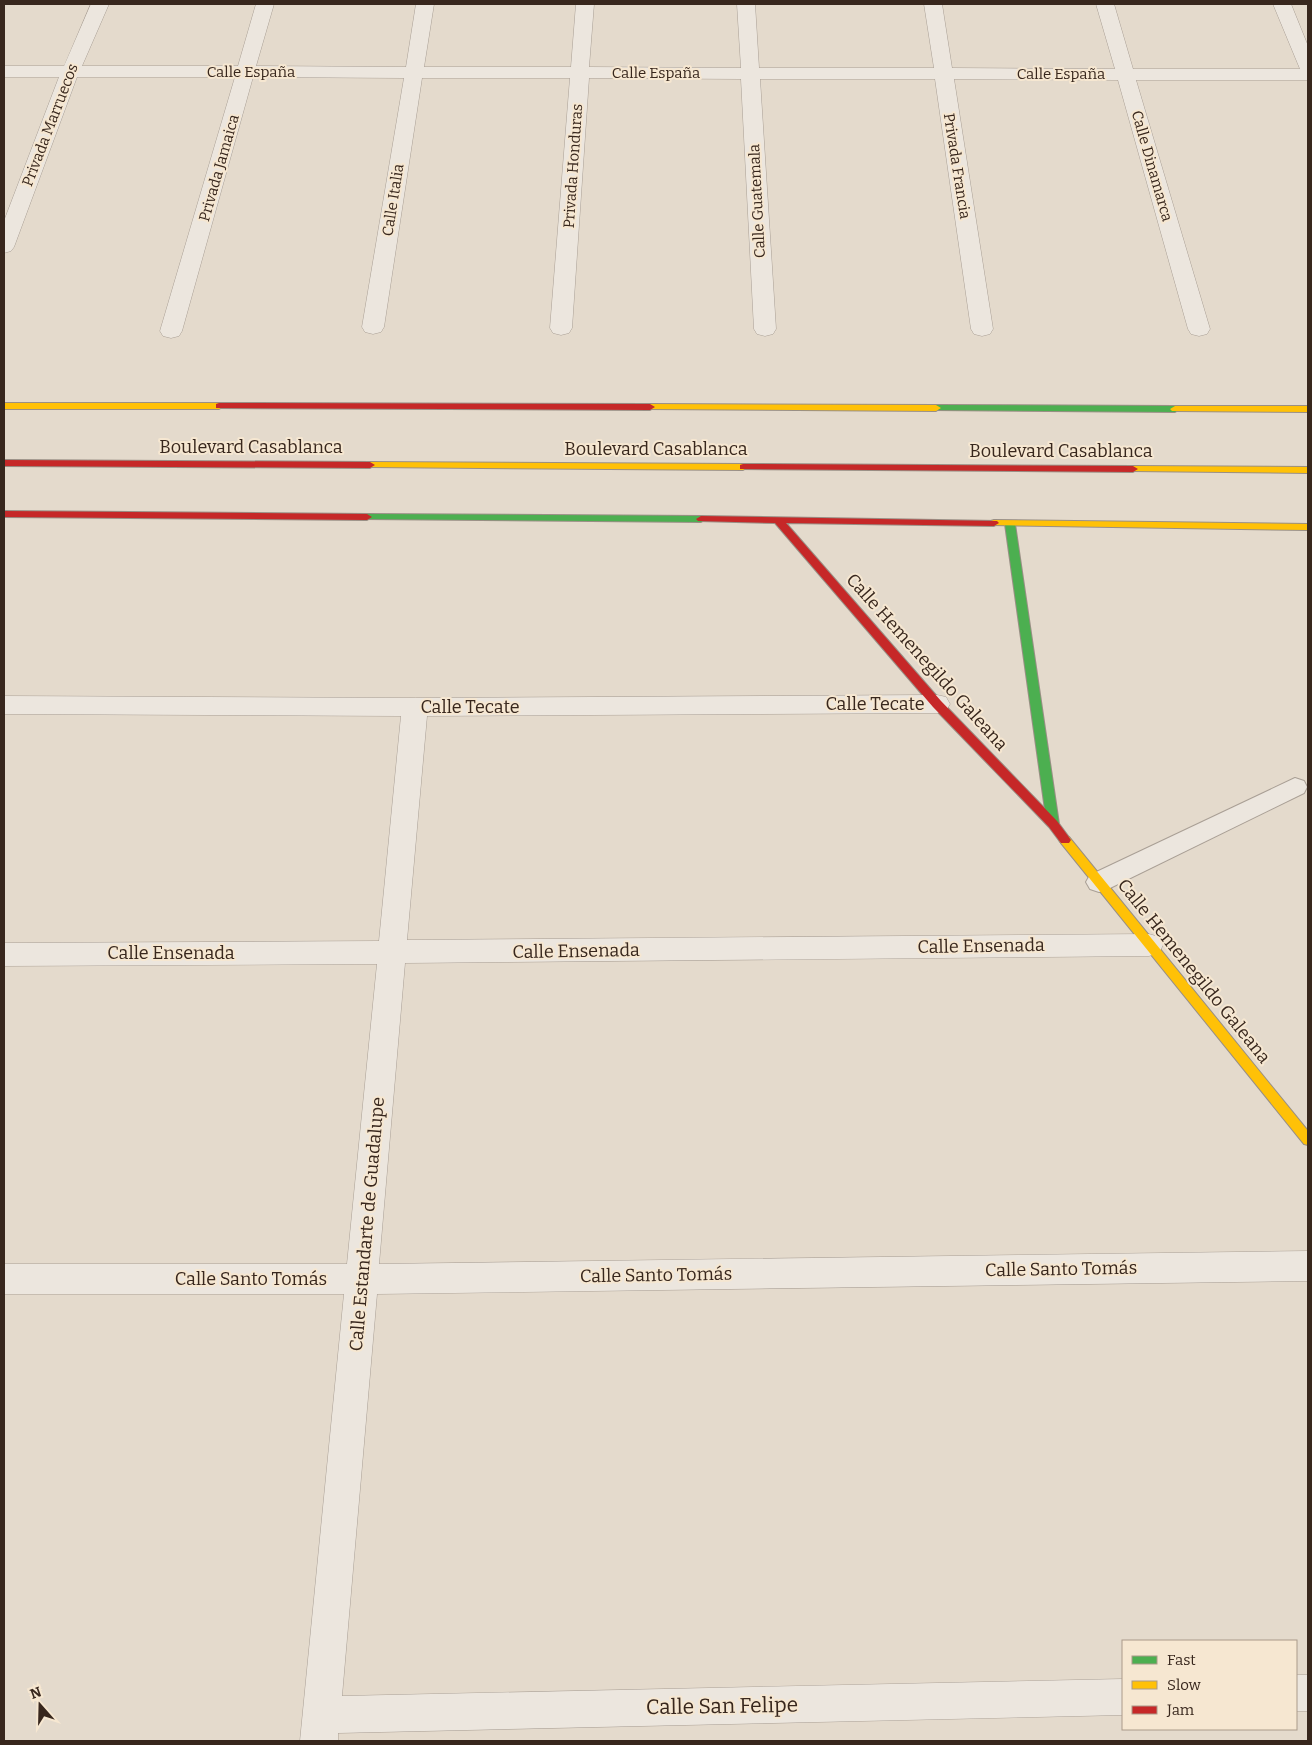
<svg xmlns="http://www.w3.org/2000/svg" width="1312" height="1745" font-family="Bitter,serif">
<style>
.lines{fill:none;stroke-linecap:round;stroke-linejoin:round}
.lane-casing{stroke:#a99f95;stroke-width:2}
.street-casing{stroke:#a99f95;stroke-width:1}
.fast-casing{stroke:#998f85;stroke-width:2}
.slow-casing{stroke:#998f85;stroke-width:2}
.jam-casing{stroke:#998f85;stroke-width:2}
.lane{fill:#ece6de;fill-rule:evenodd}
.street{fill:#ece6de;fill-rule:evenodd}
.fast{fill:#4caf50;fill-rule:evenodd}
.slow{fill:#ffc107;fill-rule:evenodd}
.jam{fill:#c62828;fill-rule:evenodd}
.labels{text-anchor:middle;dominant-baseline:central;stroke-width:4;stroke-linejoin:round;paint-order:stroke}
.far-street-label{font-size:15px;fill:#38271d;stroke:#f6e7d1}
.street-label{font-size:18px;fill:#38271d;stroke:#f6e7d1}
.near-street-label{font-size:21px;fill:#38271d;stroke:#f6e7d1}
</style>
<rect width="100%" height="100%" fill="#e4dacc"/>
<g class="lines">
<defs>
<path id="lane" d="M 1295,778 L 1304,781 L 1307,787 L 1304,793 L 1108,889 L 1099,892 L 1090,889 L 1086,882 L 1090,875 Z"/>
<path id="street" d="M 91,4 L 109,4 L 82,66 L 238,66 L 256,4 L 274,4 L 256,66 L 406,67 L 416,4 L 434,4 L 424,67 L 571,67 L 576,4 L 594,4 L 589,67 L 741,68 L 737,4 L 755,4 L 759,68 L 934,68 L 924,4 L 942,4 L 952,68 L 1115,69 L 1096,4 L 1114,4 L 1133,69 L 1300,69 L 1273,4 L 1291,4 L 1308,46 L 1308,80 L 1136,80 L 1210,329 L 1207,334 L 1199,336 L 1191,334 L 1188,329 L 1118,80 L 954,79 L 993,329 L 990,334 L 982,336 L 974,334 L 971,329 L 935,79 L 760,79 L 776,329 L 773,334 L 765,336 L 757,334 L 754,329 L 741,79 L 589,78 L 572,328 L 569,333 L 561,335 L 553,333 L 550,328 L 570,78 L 422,78 L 384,327 L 381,332 L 373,334 L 365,332 L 362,327 L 404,78 L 253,77 L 182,331 L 179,336 L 171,338 L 163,336 L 160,331 L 235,77 L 77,77 L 14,247 L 11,251 L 4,253 L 4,221 L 59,77 L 4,77 L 4,66 L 64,66 Z
M 937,695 L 946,697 L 950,704 L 946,711 L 937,713 L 427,716 L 407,940 L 1149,934 L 1159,937 L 1163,945 L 1159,953 L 1149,956 L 405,963 L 379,1264 L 1308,1251 L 1308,1281 L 377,1294 L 342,1696 L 1123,1679 L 1123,1715 L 338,1733 L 338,1741 L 300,1741 L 344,1294 L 4,1294 L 4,1264 L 347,1264 L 377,964 L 4,966 L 4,943 L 379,941 L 401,716 L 4,714 L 4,696 L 415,698 Z
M 1296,1675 L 1308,1675 L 1308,1711 L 1296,1711 Z"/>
<path id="fast" d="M 936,405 L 1175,406 L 1180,409 L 1175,412 L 933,410 L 931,408 Z
M 367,514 L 701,516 L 706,519 L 701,522 L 364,519 L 364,515 Z
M 1010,521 L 1015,524 L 1059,824 L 1053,828 L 1047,824 L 1005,524 Z"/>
<path id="slow" d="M 4,403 L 219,403 L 224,406 L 219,409 L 4,409 Z
M 650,404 L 936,405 L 941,408 L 936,411 L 647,409 L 647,405 Z
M 1175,406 L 1308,406 L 1308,412 L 1172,411 L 1170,409 Z
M 370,462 L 743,464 L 748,467 L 743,470 L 367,467 L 367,463 Z
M 1133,466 L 1308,467 L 1308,473 L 1130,471 L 1130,467 Z
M 994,520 L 1308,524 L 1308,530 L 991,525 L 989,523 L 991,521 Z
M 1065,836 L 1069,837 L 1308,1131 L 1308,1145 L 1304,1144 L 1061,843 L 1059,840 L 1061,837 Z"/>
<path id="jam" d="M 219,403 L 650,404 L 655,407 L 650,410 L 216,408 L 216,404 Z
M 4,460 L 370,462 L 375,465 L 370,468 L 4,466 Z
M 743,464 L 1133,466 L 1138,469 L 1133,472 L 740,469 L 740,465 Z
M 4,511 L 367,514 L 372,517 L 367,520 L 4,517 Z
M 701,516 L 997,521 L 999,523 L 994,526 L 786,523 L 941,701 L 1057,821 L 1071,840 L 1069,843 L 1061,843 L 1049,827 L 933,707 L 775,523 L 698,521 L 696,519 Z"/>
</defs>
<!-- lane casing -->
<use href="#lane" class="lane-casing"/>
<!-- street casing -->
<use href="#street" class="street-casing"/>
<!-- fast casing -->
<use href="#fast" class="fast-casing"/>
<!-- slow casing -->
<use href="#slow" class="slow-casing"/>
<!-- jam casing -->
<use href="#jam" class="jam-casing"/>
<!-- lane -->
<use href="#lane" class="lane"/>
<!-- street -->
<use href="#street" class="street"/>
<!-- fast -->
<use href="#fast" class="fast"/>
<!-- slow -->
<use href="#slow" class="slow"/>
<!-- jam -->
<use href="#jam" class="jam"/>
</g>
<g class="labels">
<!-- far-street labels -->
<g class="far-street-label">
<text x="251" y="72">Calle España</text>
<text x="656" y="73">Calle España</text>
<text x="1061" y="74">Calle España</text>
<text transform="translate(50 125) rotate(-69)">Privada Marruecos</text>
<text transform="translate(573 166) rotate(-86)">Privada Honduras</text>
<text transform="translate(957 166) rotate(81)">Privada Francia</text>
<text transform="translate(1152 166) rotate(74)">Calle Dinamarca</text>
<text transform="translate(219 168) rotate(-74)">Privada Jamaica</text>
<text transform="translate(393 200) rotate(-81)">Calle Italia</text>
<text transform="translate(757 201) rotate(-93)">Calle Guatemala</text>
</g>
<!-- street labels -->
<g class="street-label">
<text x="251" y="447">Boulevard Casablanca</text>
<text x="656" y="449">Boulevard Casablanca</text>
<text x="1061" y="451">Boulevard Casablanca</text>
<text transform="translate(927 662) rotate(48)">Calle Hemenegildo Galeana</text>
<text x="875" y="704">Calle Tecate</text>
<text x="470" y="707">Calle Tecate</text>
<text transform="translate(981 946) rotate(-1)">Calle Ensenada</text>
<text transform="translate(576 951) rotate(-1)">Calle Ensenada</text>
<text x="171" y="953">Calle Ensenada</text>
<text transform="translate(1194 971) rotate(51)">Calle Hemenegildo Galeana</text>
<text transform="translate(367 1224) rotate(-85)">Calle Estandarte de Guadalupe</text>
<text transform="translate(1061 1269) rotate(-1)">Calle Santo Tomás</text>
<text transform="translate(656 1275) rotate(-1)">Calle Santo Tomás</text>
<text x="251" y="1279">Calle Santo Tomás</text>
</g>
<!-- near-street labels -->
<g class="near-street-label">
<text transform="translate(722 1706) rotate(-1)">Calle San Felipe</text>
</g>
</g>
<!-- border -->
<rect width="1312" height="1745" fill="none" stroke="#38271d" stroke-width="10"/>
<!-- legend -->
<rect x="1122" y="1640" width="175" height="90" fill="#f6e7d1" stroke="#aa9a89"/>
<rect x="1132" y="1656" width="25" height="8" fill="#4caf50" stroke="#aa9a89"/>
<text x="1167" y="1665" font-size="15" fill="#38271d">Fast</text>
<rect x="1132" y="1681" width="25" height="8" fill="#ffc107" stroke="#aa9a89"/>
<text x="1167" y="1690" font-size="15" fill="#38271d">Slow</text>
<rect x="1132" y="1706" width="25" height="8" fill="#c62828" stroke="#aa9a89"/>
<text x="1167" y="1715" font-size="15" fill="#38271d">Jam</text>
<!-- north arrow -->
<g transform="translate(40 1705) rotate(340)" stroke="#f6e7d1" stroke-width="4" paint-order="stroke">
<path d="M0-4L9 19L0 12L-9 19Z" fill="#38271d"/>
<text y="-8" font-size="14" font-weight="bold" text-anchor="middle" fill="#38271d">N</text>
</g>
</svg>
